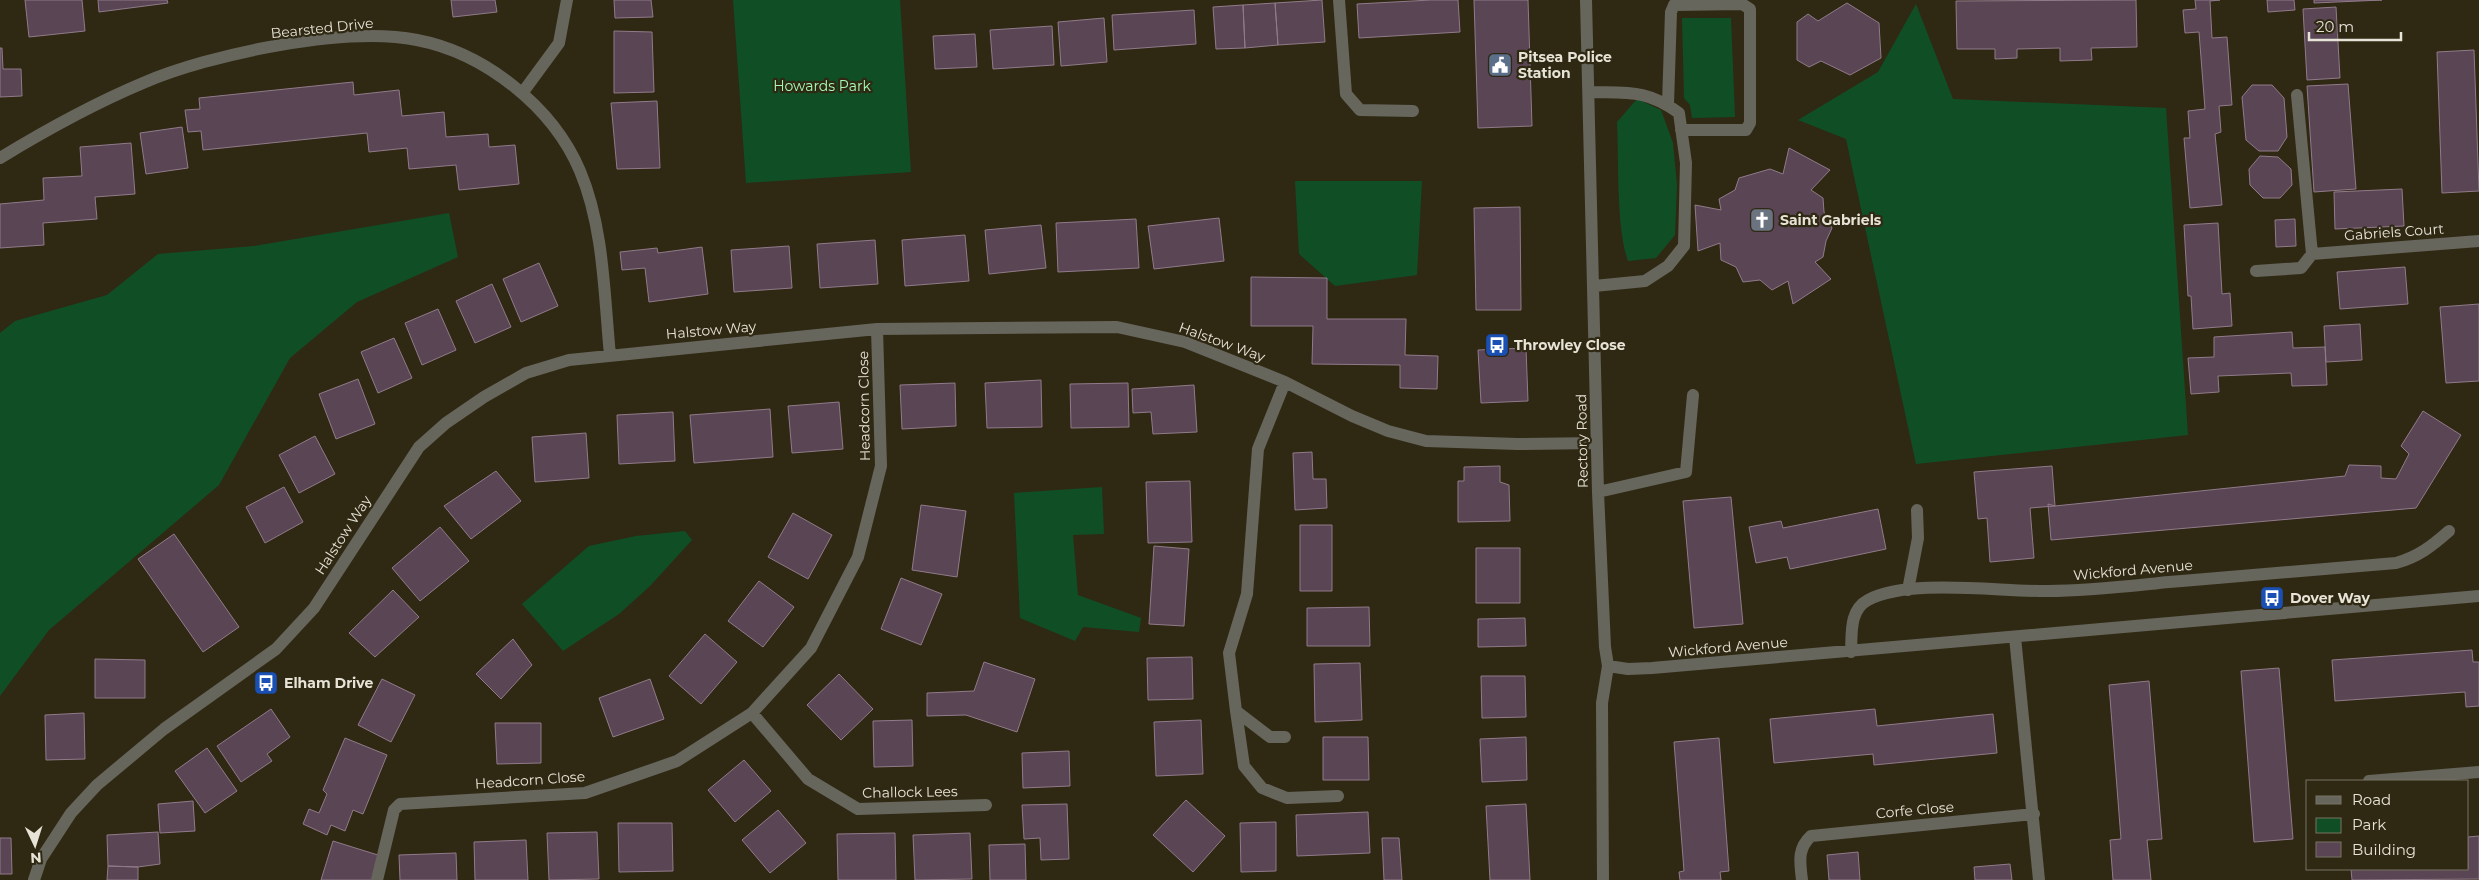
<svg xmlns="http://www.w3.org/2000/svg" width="2479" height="880" font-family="Montserrat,sans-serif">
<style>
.green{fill:#104f25}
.building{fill:#594553;stroke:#917a8a}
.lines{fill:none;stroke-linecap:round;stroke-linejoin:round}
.minor{stroke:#67665c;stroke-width:12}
.labels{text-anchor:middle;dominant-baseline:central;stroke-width:4.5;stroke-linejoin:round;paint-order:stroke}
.street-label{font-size:14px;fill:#e7e3d6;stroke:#2f2914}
.poi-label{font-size:14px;font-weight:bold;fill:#e7e3d6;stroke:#2f2914;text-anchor:start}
.park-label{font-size:14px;fill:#a4fbb6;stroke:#2f2914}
</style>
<rect width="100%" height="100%" fill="#2f2914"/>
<!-- green -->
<path class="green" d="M 733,0 L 900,0 L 911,172 L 746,183 Z
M 1916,4 L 1953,99 L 2166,108 L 2188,435 L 1916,464 L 1846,139 L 1798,120 L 1878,72 Z
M 1682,18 L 1731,18 L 1735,117 L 1692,118 L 1690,105 L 1684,98 Z
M 1637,99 L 1661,110 L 1673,143 L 1677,185 L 1675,235 L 1656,258 L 1628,261 C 1616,228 1619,159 1617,122 Z
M 1295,181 L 1422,181 L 1417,275 L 1335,286 L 1299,254 Z
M 449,213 L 458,257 L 357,302 L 290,358 L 219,485 L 49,630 L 0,696 L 0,333 L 15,321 L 107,295 L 158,254 L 254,246 Z
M 1102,487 L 1104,534 L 1073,535 L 1078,595 L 1141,618 L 1139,632 L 1083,627 L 1075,641 L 1020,618 L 1014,493 Z
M 685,531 L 692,540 L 650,586 L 619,614 L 563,651 L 522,604 L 589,546 L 636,536 Z"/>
<!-- building -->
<path class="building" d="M 25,0 L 82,0 L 85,31 L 29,37 Z
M 98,0 L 167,0 L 168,3 L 99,12 Z
M 451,0 L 495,0 L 497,12 L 453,17 Z
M 614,0 L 651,0 L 653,17 L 615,18 Z
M 1322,0 L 1325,42 L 1278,45 L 1275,3 Z
M 1431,0 L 1458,0 L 1460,32 L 1359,38 L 1357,4 Z
M 1474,0 L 1528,0 L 1532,126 L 1478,128 Z
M 2136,0 L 2137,47 L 2091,48 L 2092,60 L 2060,61 L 2060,48 L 2017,49 L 2017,58 L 1995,59 L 1995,49 L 1957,49 L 1956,1 Z
M 2195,0 L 2220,0 L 2210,1 L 2212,38 L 2227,37 L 2232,105 L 2219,106 L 2221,132 L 2215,134 L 2222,205 L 2190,208 L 2184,138 L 2190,138 L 2188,111 L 2205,109 L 2199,32 L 2185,33 L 2183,10 L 2196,9 Z
M 2267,0 L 2294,0 L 2295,10 L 2268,12 Z
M 2314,0 L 2382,0 L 2314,3 Z
M 1275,3 L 1278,45 L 1245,48 L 1243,5 Z
M 1847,3 L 1879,23 L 1881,58 L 1850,75 L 1821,61 L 1809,67 L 1797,60 L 1797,22 L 1808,14 L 1818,21 Z
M 1243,5 L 1245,48 L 1216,49 L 1213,7 Z
M 2336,7 L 2340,78 L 2307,80 L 2303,9 Z
M 1194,10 L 1196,44 L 1114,50 L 1112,15 Z
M 1104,18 L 1107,62 L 1061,66 L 1058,22 Z
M 1052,26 L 1054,65 L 993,69 L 990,30 Z
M 614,31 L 652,32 L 654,92 L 614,93 Z
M 975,34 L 977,67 L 935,69 L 933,36 Z
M 0,48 L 2,48 L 3,69 L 21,69 L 22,96 L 0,97 Z
M 2474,50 L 2479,191 L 2442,193 L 2437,52 Z
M 353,82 L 354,95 L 399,90 L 402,116 L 444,112 L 446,137 L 488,134 L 489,147 L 515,145 L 519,184 L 459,190 L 456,165 L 409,169 L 407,148 L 369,152 L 367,133 L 203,150 L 201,131 L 188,132 L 185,110 L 200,109 L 199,98 Z
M 2348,84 L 2356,189 L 2314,192 L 2307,86 Z
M 2252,85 L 2272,85 L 2284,98 L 2287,137 L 2278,151 L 2259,151 L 2246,140 L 2242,97 Z
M 657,101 L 660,168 L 617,169 L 611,103 Z
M 182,127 L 188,168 L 146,174 L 140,133 Z
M 131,143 L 135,194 L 95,197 L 97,219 L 43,223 L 44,245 L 0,248 L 0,204 L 44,200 L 43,178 L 82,176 L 80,147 Z
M 1789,148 L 1830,170 L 1811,190 L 1823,198 L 1824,212 L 1832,228 L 1826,241 L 1823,257 L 1815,262 L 1831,279 L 1793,304 L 1788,281 L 1772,290 L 1760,280 L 1743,282 L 1736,267 L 1721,260 L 1720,243 L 1698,251 L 1695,205 L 1721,210 L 1719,199 L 1735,190 L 1739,178 L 1770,169 L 1783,174 Z
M 2260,156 L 2278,157 L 2291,169 L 2292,185 L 2280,198 L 2263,198 L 2250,185 L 2249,169 Z
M 2402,189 L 2404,226 L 2335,229 L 2334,192 Z
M 1520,207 L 1521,310 L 1476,310 L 1474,208 Z
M 1219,218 L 1224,261 L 1154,269 L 1148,226 Z
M 1136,219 L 1139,268 L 1058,272 L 1056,223 Z
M 2295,219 L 2296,246 L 2276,247 L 2275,220 Z
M 2218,223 L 2222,294 L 2230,293 L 2232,326 L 2193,329 L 2191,296 L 2188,296 L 2184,225 Z
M 1041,225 L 1046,268 L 989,274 L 985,230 Z
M 965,235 L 969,281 L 905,286 L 902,240 Z
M 875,240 L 878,284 L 820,288 L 817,244 Z
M 789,246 L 792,288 L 734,292 L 731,250 Z
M 702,247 L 708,294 L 649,302 L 645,268 L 622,270 L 620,252 L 657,248 L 658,253 Z
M 539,263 L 558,306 L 521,322 L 503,279 Z
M 2405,267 L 2408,304 L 2340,309 L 2337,272 Z
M 1251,277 L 1327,278 L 1327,319 L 1406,319 L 1405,355 L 1438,356 L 1437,389 L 1400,388 L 1400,365 L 1312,364 L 1313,326 L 1251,326 Z
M 492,284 L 511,327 L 475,343 L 456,301 Z
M 2479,304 L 2479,381 L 2446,383 L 2440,307 Z
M 438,309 L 456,350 L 422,365 L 405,323 Z
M 2360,324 L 2362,360 L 2326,362 L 2324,326 Z
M 2292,332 L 2293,348 L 2325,347 L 2327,385 L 2292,386 L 2291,373 L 2218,376 L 2219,392 L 2191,394 L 2188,358 L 2214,357 L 2214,337 Z
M 394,338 L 412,378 L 378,393 L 361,352 Z
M 1526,348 L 1528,401 L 1481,403 L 1478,350 Z
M 358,379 L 375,424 L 336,439 L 319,394 Z
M 1041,380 L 1042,427 L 987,428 L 985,383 Z
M 955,383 L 956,426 L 902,429 L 900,385 Z
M 1128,383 L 1129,427 L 1071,428 L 1070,384 Z
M 1194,385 L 1197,432 L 1153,434 L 1151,412 L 1133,413 L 1132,389 Z
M 839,402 L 843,449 L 792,453 L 788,406 Z
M 770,409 L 773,457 L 694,463 L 690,415 Z
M 2423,411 L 2461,435 L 2416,508 L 2051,540 L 2048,504 L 2055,506 L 2345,476 L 2349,465 L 2381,466 L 2381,478 L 2396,479 L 2409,454 L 2401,446 Z
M 673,412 L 675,461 L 619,464 L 617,415 Z
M 586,433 L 589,478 L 535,482 L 532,437 Z
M 315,436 L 335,474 L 299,493 L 279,455 Z
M 1312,452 L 1313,479 L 1326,479 L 1327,508 L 1295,510 L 1293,453 Z
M 1500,466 L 1500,482 L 1509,485 L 1510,521 L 1458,522 L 1458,481 L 1464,481 L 1464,467 Z
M 2052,466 L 2055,506 L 2030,508 L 2034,558 L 1990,562 L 1987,518 L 1978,519 L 1974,472 Z
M 496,471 L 521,501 L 471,539 L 444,506 Z
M 1190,481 L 1192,542 L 1148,543 L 1146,482 Z
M 284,487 L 303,522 L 265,543 L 246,507 Z
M 1731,497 L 1743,624 L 1694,628 L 1683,501 Z
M 921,505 L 966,511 L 957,577 L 912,570 Z
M 1878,509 L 1886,549 L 1790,569 L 1787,557 L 1756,563 L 1749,527 L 1781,521 L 1783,528 Z
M 793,513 L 832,535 L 808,579 L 768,557 Z
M 1300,525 L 1332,525 L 1332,591 L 1300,591 Z
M 440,527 L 469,561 L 420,601 L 392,568 Z
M 174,534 L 239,627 L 203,652 L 138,559 Z
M 1154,546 L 1189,549 L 1184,626 L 1149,624 Z
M 1476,548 L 1520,548 L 1520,603 L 1476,603 Z
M 901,578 L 942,594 L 921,645 L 881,629 Z
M 759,581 L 794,607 L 763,647 L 728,621 Z
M 393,590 L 419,617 L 375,657 L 349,633 Z
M 1369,607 L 1370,646 L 1307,646 L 1307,608 Z
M 1525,618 L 1526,646 L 1478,647 L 1478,619 Z
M 705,634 L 737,662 L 701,704 L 669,676 Z
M 513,639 L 532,665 L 501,699 L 476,674 Z
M 2472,650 L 2473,662 L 2479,662 L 2479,706 L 2466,707 L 2465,692 L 2335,701 L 2332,660 Z
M 1192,657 L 1193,699 L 1148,700 L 1147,658 Z
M 95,659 L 145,660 L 145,698 L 95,698 Z
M 984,662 L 1035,679 L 1017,732 L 966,715 L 927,716 L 927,693 L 974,691 Z
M 1360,663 L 1362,720 L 1315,722 L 1314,664 Z
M 2279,668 L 2293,839 L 2254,842 L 2241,671 Z
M 839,674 L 873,709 L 841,740 L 807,705 Z
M 1481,676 L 1525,676 L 1526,717 L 1482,718 Z
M 382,679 L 415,695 L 391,742 L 358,725 Z
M 650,679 L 664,719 L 613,737 L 599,698 Z
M 2149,681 L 2162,839 L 2147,840 L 2151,880 L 2113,880 L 2110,840 L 2121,839 L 2109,685 Z
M 271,709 L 290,737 L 267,754 L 272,761 L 241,782 L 217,746 Z
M 1875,709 L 1877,726 L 1993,714 L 1997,753 L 1874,765 L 1873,754 L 1774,763 L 1770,719 Z
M 84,713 L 85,759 L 46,760 L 45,715 Z
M 912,720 L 913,766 L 874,767 L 873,721 Z
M 1201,720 L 1203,774 L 1156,776 L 1154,722 Z
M 495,723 L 541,723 L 541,763 L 497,764 Z
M 1323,737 L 1368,737 L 1369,780 L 1323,780 Z
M 1526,737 L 1527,780 L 1482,782 L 1480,739 Z
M 345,738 L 387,755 L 363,814 L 353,810 L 345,831 L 331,825 L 327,835 L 303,824 L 309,809 L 319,813 L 327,794 L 323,790 Z
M 1719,738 L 1729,871 L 1720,872 L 1721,880 L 1680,880 L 1679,872 L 1684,871 L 1674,742 Z
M 207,748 L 237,791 L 205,813 L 175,771 Z
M 1069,751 L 1070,786 L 1023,788 L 1022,753 Z
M 744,760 L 771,791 L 735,822 L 708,790 Z
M 1186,800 L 1225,836 L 1193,872 L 1153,835 Z
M 193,801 L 195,831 L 160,833 L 158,804 Z
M 1067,804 L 1069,859 L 1041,860 L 1040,838 L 1024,839 L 1022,805 Z
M 1526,804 L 1530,880 L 1490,880 L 1486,806 Z
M 778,810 L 806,843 L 770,873 L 742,840 Z
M 1368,812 L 1370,853 L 1297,856 L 1296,815 Z
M 1276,822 L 1276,871 L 1241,872 L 1240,823 Z
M 618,823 L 672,823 L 673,871 L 619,872 Z
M 158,832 L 160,864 L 138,867 L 108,866 L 107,835 Z
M 597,832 L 599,879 L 549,880 L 547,833 Z
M 895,833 L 896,880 L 838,880 L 837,834 Z
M 970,833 L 972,879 L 915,880 L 913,835 Z
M 2479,836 L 2479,879 L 2352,880 L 2351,869 L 2468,869 L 2468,837 Z
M 0,838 L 11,838 L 12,874 L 0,874 Z
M 1382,838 L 1399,838 L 1402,880 L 1384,880 Z
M 526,840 L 528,880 L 475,880 L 474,842 Z
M 333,841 L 381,856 L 373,880 L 321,880 Z
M 1025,844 L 1026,880 L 990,880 L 989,845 Z
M 1858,852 L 1860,880 L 1829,880 L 1827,855 Z
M 456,853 L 457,880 L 400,880 L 399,855 Z
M 2010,864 L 2012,880 L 1975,880 L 1974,867 Z
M 108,866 L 138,867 L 138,880 L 107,880 Z"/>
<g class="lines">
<!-- minor -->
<path class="minor" d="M 1339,0 L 1346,94 L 1360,110 L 1413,111
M 1586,0 L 1598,492 L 1605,647 L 1608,666 L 1602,703 L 1603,880
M 523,92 L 559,43 L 567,0
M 1589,92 C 1627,93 1647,89 1679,113 L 1686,163 L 1684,246 L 1668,266 L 1645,281 L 1594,286
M 1668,104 L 1671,12 L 1674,5 L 1742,4 L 1750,9 L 1750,123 L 1746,130 L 1681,130
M 0,158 C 46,130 93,104 143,83 C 210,54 345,26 417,40 C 485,53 553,107 580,171 C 604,228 604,294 610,355
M 2312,254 L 2479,241
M 2256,271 L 2301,268 L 2312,254 L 2297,95
M 1285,382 L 1258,449 L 1247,594 L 1229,653 L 1236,711 L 1270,737 L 1285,737
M 1598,492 L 1686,472 L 1693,395
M 1908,590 L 1918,538 L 1917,510
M 2015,637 L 2039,880
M 1851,652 C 1852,634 1849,610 1868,600 C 1910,578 2000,592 2048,591 C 2089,591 2129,586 2169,582 C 2245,576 2321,569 2396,563 C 2418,557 2432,546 2449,531
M 1608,666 L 1628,669 L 1652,668 L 2479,596
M 1236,711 L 1244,766 L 1262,788 L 1287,798 L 1338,796
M 752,713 L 808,779 L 858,809 L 986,805
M 2369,781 L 2479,772
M 34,880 L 41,859 L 71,813 L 97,785 L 164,729 L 276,649 L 314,608 L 419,447 L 446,423 L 484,397 L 526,373 L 569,360 L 877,329 L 1117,327 L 1185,342 L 1285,382 L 1352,416 L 1388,431 L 1426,441 L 1517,444 L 1597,443
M 377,880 L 394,810 L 400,804 L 585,793 L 677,761 L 752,713 L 811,648 L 858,557 L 881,466 L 877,329
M 1802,880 C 1800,862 1797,849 1811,836 L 2034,814"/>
</g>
<!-- icons -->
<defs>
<symbol id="civic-square" viewBox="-11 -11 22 22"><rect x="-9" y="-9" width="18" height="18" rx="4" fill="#5c6f8a" stroke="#2f2914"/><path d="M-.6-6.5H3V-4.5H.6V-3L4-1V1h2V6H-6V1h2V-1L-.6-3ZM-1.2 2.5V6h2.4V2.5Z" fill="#fff"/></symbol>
<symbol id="church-square" viewBox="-11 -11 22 22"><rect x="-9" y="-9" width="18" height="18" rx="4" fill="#6b7280" stroke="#2f2914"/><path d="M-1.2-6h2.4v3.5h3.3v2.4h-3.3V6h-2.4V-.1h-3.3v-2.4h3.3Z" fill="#fff"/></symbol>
<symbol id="bus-square" viewBox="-11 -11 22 22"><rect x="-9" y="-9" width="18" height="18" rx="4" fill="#1a4fb4" stroke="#2f2914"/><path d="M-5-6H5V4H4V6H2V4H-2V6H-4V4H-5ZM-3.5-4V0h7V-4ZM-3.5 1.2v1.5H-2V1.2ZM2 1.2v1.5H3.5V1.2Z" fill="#fff"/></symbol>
</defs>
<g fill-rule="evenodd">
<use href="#civic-square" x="1486" y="51" width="28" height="28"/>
<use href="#church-square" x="1748" y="206" width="28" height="28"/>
<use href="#bus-square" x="1483" y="331" width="28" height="28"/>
<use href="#bus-square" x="2258" y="584" width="28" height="28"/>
<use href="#bus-square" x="252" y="669" width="28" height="28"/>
</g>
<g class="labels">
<!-- street labels -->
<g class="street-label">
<text transform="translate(322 28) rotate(-6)">Bearsted Drive</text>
<text transform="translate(2394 232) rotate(-4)">Gabriels Court</text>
<text transform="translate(711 330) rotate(-5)">Halstow Way</text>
<text transform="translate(1222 342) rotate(20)">Halstow Way</text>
<text transform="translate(864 406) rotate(-91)">Headcorn Close</text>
<text transform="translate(1582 441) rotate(-91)">Rectory Road</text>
<text transform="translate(343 535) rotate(-57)">Halstow Way</text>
<text transform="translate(2133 570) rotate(-5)">Wickford Avenue</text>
<text transform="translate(1728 647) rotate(-5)">Wickford Avenue</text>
<text transform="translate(530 780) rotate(-4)">Headcorn Close</text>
<text transform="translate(910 792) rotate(-1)">Challock Lees</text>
<text transform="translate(1915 810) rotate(-5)">Corfe Close</text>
</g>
<!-- poi labels -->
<g class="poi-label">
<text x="1518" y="57">Pitsea Police<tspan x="1518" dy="16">Station</tspan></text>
<text x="1780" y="220">Saint Gabriels</text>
<text x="1514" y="345">Throwley Close</text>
<text x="2290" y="598">Dover Way</text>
<text x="284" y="683">Elham Drive</text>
</g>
<!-- park labels -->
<g class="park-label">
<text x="822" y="86">Howards Park</text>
</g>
</g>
<!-- legend -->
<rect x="2306" y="780" width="162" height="90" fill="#2f2914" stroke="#797362"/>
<rect x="2316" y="796" width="25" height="8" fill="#67665c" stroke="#797362"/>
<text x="2352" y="805" font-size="15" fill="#e7e3d6">Road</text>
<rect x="2316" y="818" width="25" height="15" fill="#104f25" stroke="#797362"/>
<text x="2352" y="830" font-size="15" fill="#e7e3d6">Park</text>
<rect x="2316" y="842" width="25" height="15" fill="#594553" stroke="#797362"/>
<text x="2352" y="855" font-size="15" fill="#e7e3d6">Building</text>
<!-- north arrow -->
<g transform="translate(35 845) rotate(176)" stroke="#2f2914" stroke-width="4" paint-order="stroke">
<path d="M0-4L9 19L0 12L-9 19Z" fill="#e7e3d6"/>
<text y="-8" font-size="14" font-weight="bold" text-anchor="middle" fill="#e7e3d6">N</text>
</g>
<!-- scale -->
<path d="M2309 32v8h92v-8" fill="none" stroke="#e7e3d6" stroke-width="2.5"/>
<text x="2316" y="32" font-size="15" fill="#e7e3d6" stroke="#2f2914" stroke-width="4" paint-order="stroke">20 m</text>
</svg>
